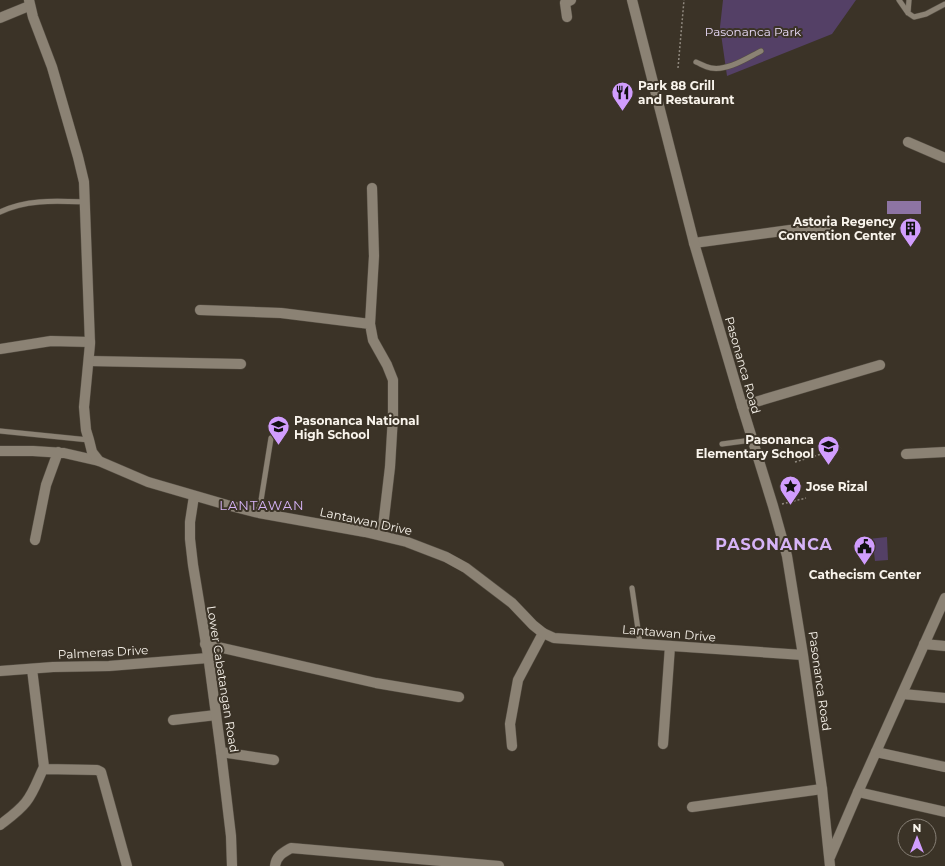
<svg xmlns="http://www.w3.org/2000/svg" width="945" height="866" font-family="Montserrat,sans-serif">
<style>
.green{fill:#544066}
.water{fill:#8d74a3}
.lines{fill:none;stroke-linecap:round;stroke-linejoin:round}
.service-casing{stroke:#564f44;stroke-width:6}
.minor-casing{stroke:#564f44;stroke-width:11}
.tertiary-casing{stroke:#564f44;stroke-width:11}
.path{stroke:#8f887e;stroke-width:1.5;stroke-dasharray:2 2;stroke-linecap:butt}
.service{stroke:#8b8274;stroke-width:5}
.minor{stroke:#8b8274;stroke-width:10}
.tertiary{stroke:#8b8274;stroke-width:10}
.labels{text-anchor:middle;dominant-baseline:central;stroke-width:4;stroke-linejoin:round;paint-order:stroke}
.park-label{font-size:12px;fill:#e9dbf8;stroke:#3b3327}
.poi-label{font-size:12px;font-weight:bold;fill:#f9f4ec;stroke:#3b3327;text-anchor:start}
.street-label{font-size:12px;fill:#f9f4ec;stroke:#3b3327}
.neighbourhood-label{font-size:13px;letter-spacing:1px;fill:#d6b3f7;stroke:#3b3327}
.district-label{font-size:16px;font-weight:bold;letter-spacing:1px;fill:#d6b3f7;stroke:#3b3327}
</style>
<rect width="100%" height="100%" fill="#3b3327"/>
<!-- green -->
<path class="green" d="M 723,0 L 856,0 L 832,34 L 727,76 L 720,27 Z
M 887,537 L 888,560 L 875,561 L 873,544 L 869,544 L 868,539 Z"/>
<!-- water -->
<path class="water" d="M 887,201 L 921,201 L 921,214 L 887,214 Z"/>
<g class="lines">
<defs>
<path id="service" d="M 899,0 L 908,13 L 914,17 L 926,14 L 945,4
M 908,13 L 909,0
M 696,62 C 701,64 705,67 711,68 C 728,71 747,58 761,51
M 0,212 C 27,199 56,201 85,202
M 0,431 L 89,440
M 722,444 L 752,440
M 259,513 L 271,438
M 632,588 L 640,643"/>
<path id="minor" d="M 567,17 L 565,3 L 571,0
M 0,18 L 29,6
M 908,142 L 945,158
M 372,188 L 374,256 L 370,324 L 373,340 L 387,365 L 393,380 L 393,416 L 390,467 L 382,535
M 694,243 L 790,230 L 827,227
M 200,310 L 281,313 L 370,324
M 0,349 L 51,341 L 90,342
M 89,361 L 241,364
M 742,406 L 880,365
M 0,451 L 33,451 L 64,453 L 99,461
M 906,454 L 945,452
M 35,540 L 46,485 L 58,452
M 205,644 L 376,683 L 459,697
M 924,644 L 945,646
M 32,669 L 44,767 L 45,769 L 97,770 L 101,772 L 127,866
M 0,671 L 53,667 L 109,666 L 208,658
M 903,694 L 945,698
M 173,720 L 216,715
M 663,744 L 670,646
M 512,746 L 510,724 L 518,680 L 543,633
M 221,752 L 274,760
M 876,752 L 945,767
M 858,792 L 945,812
M 692,807 L 822,789
M 0,825 C 9,818 19,811 26,802 C 34,792 38,779 44,767
M 275,866 C 276,856 284,852 291,848 L 499,866"/>
<path id="tertiary" d="M 29,0 L 33,17 L 52,67 L 78,157 L 84,182 L 90,344 L 84,407 L 86,430 L 89,440 L 92,452 L 99,461 L 148,482 L 227,505 L 259,513 L 365,532 L 407,542 L 446,557 L 466,568 L 512,603 L 533,625 L 543,633 L 554,638 L 803,655
M 632,0 L 694,243 L 742,406 L 773,506 L 787,556 L 803,655 L 822,789 L 830,866
M 194,496 L 190,522 L 190,539 L 193,565 L 209,662 L 221,752 L 231,836 L 232,866
M 830,857 L 858,792 L 945,598"/>
</defs>
<!-- service casing -->
<use href="#service" class="service-casing"/>
<!-- minor casing -->
<use href="#minor" class="minor-casing"/>
<!-- tertiary casing -->
<use href="#tertiary" class="tertiary-casing"/>
<!-- path -->
<path class="path" d="M 678,68 L 684,0
M 795,462 L 841,448
M 782,504 L 806,498"/>
<!-- service -->
<use href="#service" class="service"/>
<!-- minor -->
<use href="#minor" class="minor"/>
<!-- tertiary -->
<use href="#tertiary" class="tertiary"/>
</g>
<!-- icons -->
<defs>
<symbol id="restaurant-pin" viewBox="-11 -11 22 30"><path d="M0 17L-7.5 6A9.5 9.5 0 1 1 7.5 6Z" fill="#d19dfe" stroke="#3b3327"/><path d="M-5-6h1v4h1v-4h1v4h1v-4h1v5L-1.5 .5V6h-2V.5L-5-1ZM5-6V6H3V1.5H1.5Q1.5-4 5-6Z" fill="#111"/></symbol>
<symbol id="building-pin" viewBox="-11 -11 22 30"><path d="M0 17L-7.5 6A9.5 9.5 0 1 1 7.5 6Z" fill="#d19dfe" stroke="#3b3327"/><path d="M-4-6H4V6H1V3H-1V6H-4ZM-2.5-4.3h1.7v1.8h-1.7ZM.8-4.3h1.7v1.8H.8ZM-2.5-1h1.7V.8h-1.7ZM.8-1h1.7V.8H.8Z" fill="#111"/></symbol>
<symbol id="school-pin" viewBox="-11 -11 22 30"><path d="M0 17L-7.5 6A9.5 9.5 0 1 1 7.5 6Z" fill="#d19dfe" stroke="#3b3327"/><path d="M0-5L7-2L0 1L-7-2ZM-4 1L0 2.5L4 1V4Q0 6-4 4Z" fill="#111"/></symbol>
<symbol id="sight-pin" viewBox="-11 -11 22 30"><path d="M0 17L-7.5 6A9.5 9.5 0 1 1 7.5 6Z" fill="#d19dfe" stroke="#3b3327"/><path d="M0-6L1.8-2.2L6-1.7L2.9 1.2L3.7 5.4L0 3.3L-3.7 5.4L-2.9 1.2L-6-1.7L-1.8-2.2Z" fill="#111"/></symbol>
<symbol id="civic-pin" viewBox="-11 -11 22 30"><path d="M0 17L-7.5 6A9.5 9.5 0 1 1 7.5 6Z" fill="#d19dfe" stroke="#3b3327"/><path d="M-.6-6.5H3V-4.5H.6V-3L4-1V1h2V6H-6V1h2V-1L-.6-3ZM-1.2 2.5V6h2.4V2.5Z" fill="#111"/></symbol>
</defs>
<g fill-rule="evenodd">
<use href="#restaurant-pin" x="610" y="80" width="25" height="34"/>
<use href="#building-pin" x="898" y="216" width="25" height="34"/>
<use href="#school-pin" x="266" y="414" width="25" height="34"/>
<use href="#school-pin" x="816" y="434" width="25" height="34"/>
<use href="#sight-pin" x="778" y="474" width="25" height="34"/>
<use href="#civic-pin" x="852" y="534" width="25" height="34"/>
</g>
<g class="labels">
<!-- park labels -->
<g class="park-label">
<text x="753" y="31">Pasonanca Park</text>
</g>
<!-- poi labels -->
<g class="poi-label">
<text x="638" y="85">Park 88 Grill<tspan x="638" dy="14">and Restaurant</tspan></text>
<text x="896" y="221" text-anchor="end">Astoria Regency<tspan x="896" dy="14">Convention Center</tspan></text>
<text x="294" y="420">Pasonanca National<tspan x="294" dy="14">High School</tspan></text>
<text x="814" y="439" text-anchor="end">Pasonanca<tspan x="814" dy="14">Elementary School</tspan></text>
<text x="806" y="486">Jose Rizal</text>
<text x="865" y="574" text-anchor="middle">Cathecism Center</text>
</g>
<!-- street labels -->
<g class="street-label">
<text transform="translate(743 365) rotate(74)">Pasonanca Road</text>
<text transform="translate(366 521) rotate(12)">Lantawan Drive</text>
<text transform="translate(669 633) rotate(5)">Lantawan Drive</text>
<text transform="translate(103 652) rotate(-3)">Palmeras Drive</text>
<text transform="translate(223 679) rotate(81)">Lower Cabatangan Road</text>
<text transform="translate(820 681) rotate(82)">Pasonanca Road</text>
</g>
<!-- neighbourhood labels -->
<g class="neighbourhood-label">
<text x="262" y="505">LANTAWAN</text>
</g>
<!-- district labels -->
<g class="district-label">
<text x="774" y="544">PASONANCA</text>
</g>
</g>
<!-- north arrow -->
<g transform="translate(917 838)"><circle r="19" fill="#3b3327" stroke="#878076"/>
<path d="M0-3L7 15L0 10L-7 15Z" fill="#d19dfe"/>
<text y="-6" font-size="11" font-weight="bold" text-anchor="middle" fill="#f9f4ec">N</text>
</g>
</svg>
